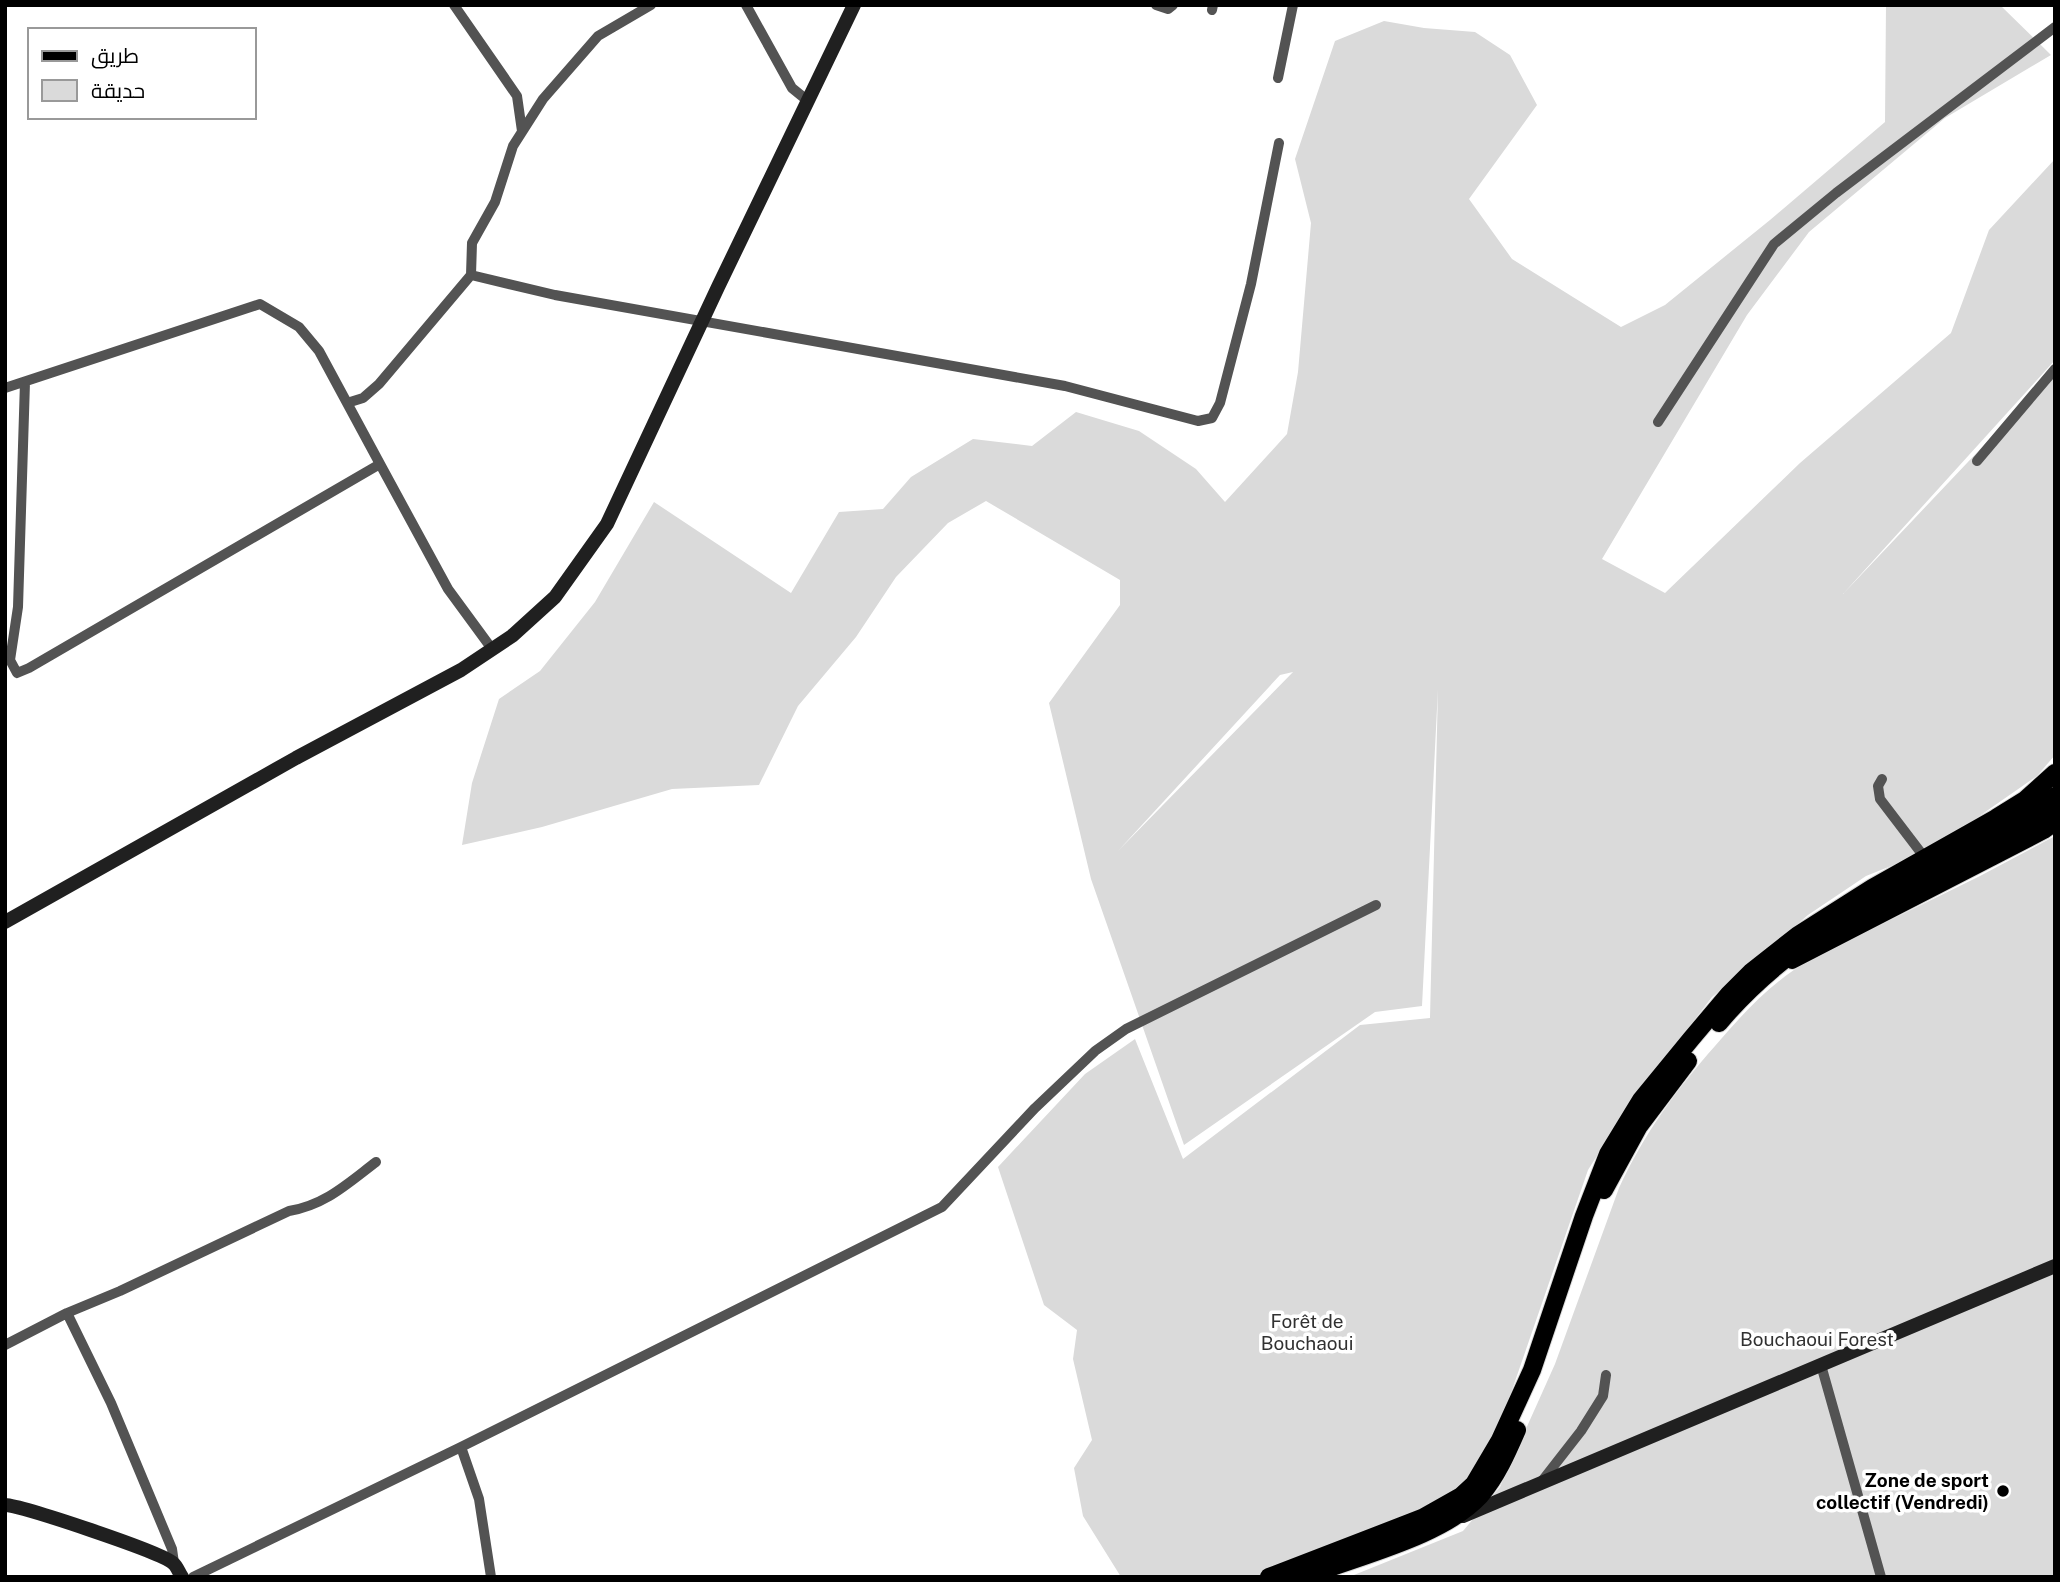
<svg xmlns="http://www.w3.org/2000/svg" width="2060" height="1582" font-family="'Public Sans',Cairo,sans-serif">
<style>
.green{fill:#dadada;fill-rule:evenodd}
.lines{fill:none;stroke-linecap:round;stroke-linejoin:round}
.primary-casing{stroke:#dbdbdb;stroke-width:18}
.highway-casing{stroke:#dbdbdb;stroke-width:20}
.street{stroke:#535353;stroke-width:10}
.secondary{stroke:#202020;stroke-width:14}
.primary{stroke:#000;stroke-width:16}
.highway{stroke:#000;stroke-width:18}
.poi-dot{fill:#000;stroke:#fff;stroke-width:2.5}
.labels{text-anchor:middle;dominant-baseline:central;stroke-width:7;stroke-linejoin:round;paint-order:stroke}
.park-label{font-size:19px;fill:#313131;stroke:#fff}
.poi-label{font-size:19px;font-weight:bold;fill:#000;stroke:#fff;text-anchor:end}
</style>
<rect width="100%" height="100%" fill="#fff"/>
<!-- green -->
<path class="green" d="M 1886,5 L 2000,5 L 2051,55 L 1945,118 L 1809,232 L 1747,315 L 1602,559 L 1665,593 L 1800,463 L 1951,333 L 1989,230 L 2055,159 L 2055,360 L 1843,594 L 2055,370 L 2055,755 L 2037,776 L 1978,817 L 1911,858 L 1866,876 L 1808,915 L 1712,997 L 1629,1105 L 1588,1170 L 1493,1445 L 1475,1478 L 1442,1501 L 1389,1527 L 1255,1577 L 1121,1577 L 1083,1516 L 1074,1468 L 1092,1440 L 1073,1359 L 1077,1330 L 1044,1305 L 998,1167 L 1085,1074 L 1135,1039 L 1183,1159 L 1360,1025 L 1430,1018 L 1438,689 L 1422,1006 L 1375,1012 L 1184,1145 L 1091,879 L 1049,703 L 1120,605 L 1120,580 L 986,501 L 948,523 L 896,577 L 856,637 L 798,706 L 759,785 L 672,789 L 542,827 L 462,845 L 472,783 L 499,699 L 540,671 L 595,602 L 654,502 L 791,593 L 839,512 L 883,509 L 911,477 L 973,439 L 1032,446 L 1076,412 L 1139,431 L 1196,469 L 1225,502 L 1287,434 L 1298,372 L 1311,223 L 1295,159 L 1335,41 L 1384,21 L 1424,28 L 1475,32 L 1510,55 L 1537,105 L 1469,199 L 1512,259 L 1621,327 L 1665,305 L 1770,220 L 1885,122 ZM 1293,672 L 1118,851 L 1280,675 Z
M 2055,836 L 2055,1577 L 1349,1577 L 1463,1531 L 1500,1487 L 1555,1364 L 1619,1188 C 1643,1135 1677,1089 1715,1046 C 1744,1012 1772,982 1811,959 L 1980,876 Z"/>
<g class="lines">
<defs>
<path id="primary" d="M 1932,863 L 2016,821 L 2055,795
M 1792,961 L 2044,831 L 2055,823"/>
<path id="highway" d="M 1719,1023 C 1764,969 1826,925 1888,894 C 1919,879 1950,866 1981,851 C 2006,838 2030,822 2055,807
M 1604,1190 L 1639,1126 L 1688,1061
M 1269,1577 L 1422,1518 L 1461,1496 L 1474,1484 L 1500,1440 L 1532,1370 L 1584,1216 L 1608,1154 L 1641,1100 L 1691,1039 L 1729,994 L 1751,972 L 1798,935 L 1872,888 L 1996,818 L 2025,800 L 2055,773
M 1305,1577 C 1357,1556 1442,1537 1480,1496 C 1497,1476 1507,1453 1517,1430"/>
</defs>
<!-- primary casing -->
<use href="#primary" class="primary-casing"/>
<!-- highway casing -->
<use href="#highway" class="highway-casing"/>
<!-- street -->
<path class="street" d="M 454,5 L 517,96 L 522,131
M 651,5 L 598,36 L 543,99 L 513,146 L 495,202 L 472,243 L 471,275 L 555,295 L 1065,386 L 1198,421 L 1212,418 L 1220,403 L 1251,284 L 1279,143
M 746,5 L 792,88 L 808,101
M 1156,5 L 1168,9 L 1173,5
M 1212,10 L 1213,5
M 1278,78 L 1293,5
M 25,382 L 18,607 L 10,660 L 17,673 L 29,668 L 380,464 L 448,589 L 492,649
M 5,388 L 260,304 L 299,327 L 319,351 L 380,464
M 347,403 L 363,398 L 379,384 L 471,275
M 1658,422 L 1774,244 L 1836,193 L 2055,27
M 1977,461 L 2055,369
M 1882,779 L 1878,786 L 1880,799 L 1925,858
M 67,1313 L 111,1403 L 172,1549 L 174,1563
M 5,1345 L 67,1313 L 120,1291 L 289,1211 C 325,1205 347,1184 376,1162
M 1821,1365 L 1881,1577
M 461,1447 L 479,1499 L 491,1577
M 1542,1481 L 1581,1431 L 1603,1396 L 1606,1375
M 193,1577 L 461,1447 L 942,1207 L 1035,1108 L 1095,1051 L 1126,1029 L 1376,905"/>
<!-- secondary -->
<path class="secondary" d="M 5,922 L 296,758 L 461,670 L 512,636 L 555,597 L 607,524 L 718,287 L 854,5
M 5,1505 C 23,1506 161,1552 173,1563 C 177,1566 179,1573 182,1577
M 1463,1516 L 2055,1266"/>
<!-- primary -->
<use href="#primary" class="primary"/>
<!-- highway -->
<use href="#highway" class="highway"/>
</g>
<!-- markers -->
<circle class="poi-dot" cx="2003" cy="1491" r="7"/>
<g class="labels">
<!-- park labels -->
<g class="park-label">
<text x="1307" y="1321">Forêt de<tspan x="1307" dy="22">Bouchaoui</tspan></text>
<text x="1817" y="1339">Bouchaoui Forest</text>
</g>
<!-- poi labels -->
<g class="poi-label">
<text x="1989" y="1480">Zone de sport<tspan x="1989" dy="22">collectif (Vendredi)</tspan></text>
</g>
</g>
<!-- border -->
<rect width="2060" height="1582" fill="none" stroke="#000000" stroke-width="14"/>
<!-- legend -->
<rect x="28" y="28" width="228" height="91" fill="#ffffff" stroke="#999999" stroke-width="2"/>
<rect x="42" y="51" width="35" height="10" fill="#000000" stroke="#999999" stroke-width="2"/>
<text x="91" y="63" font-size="21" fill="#000000">طريق</text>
<rect x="42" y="80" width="35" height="21" fill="#dadada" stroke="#999999" stroke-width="2"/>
<text x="91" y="98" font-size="21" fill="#000000">حديقة</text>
</svg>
